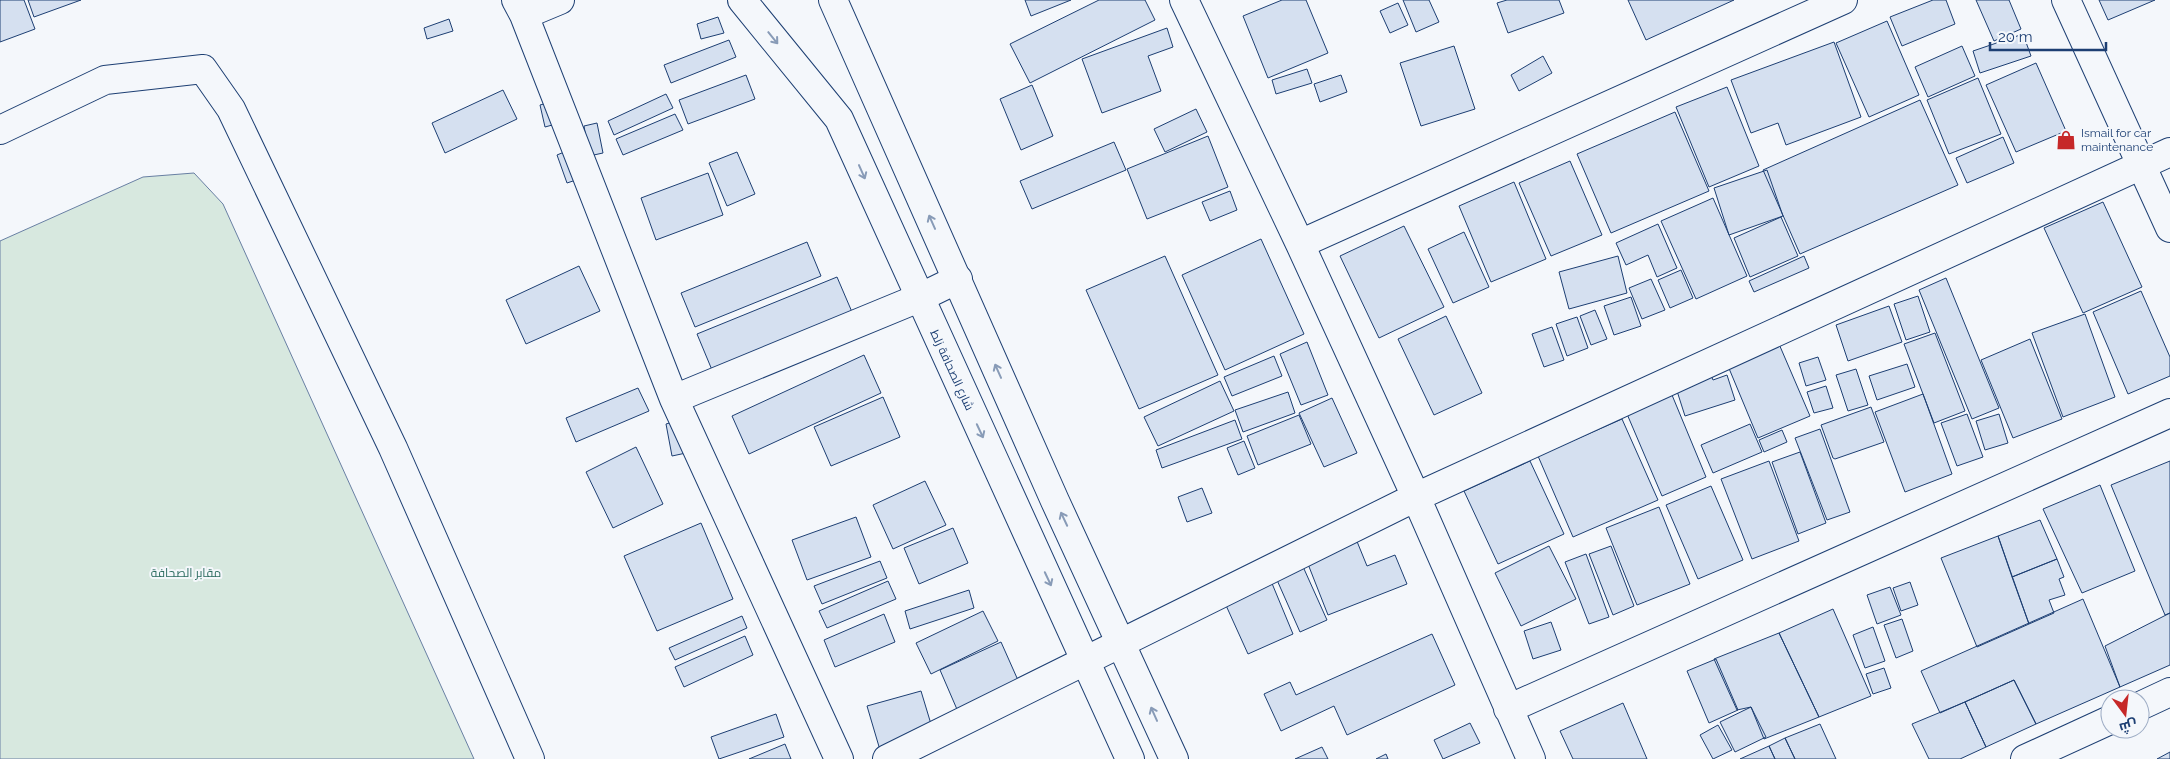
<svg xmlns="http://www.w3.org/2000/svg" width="2170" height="759" font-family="Raleway,Cairo,sans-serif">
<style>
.green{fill:#d7e8df;stroke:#687fa3}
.building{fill:#d5e0f0;stroke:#1d3f73}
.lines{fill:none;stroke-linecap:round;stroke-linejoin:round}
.street-casing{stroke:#1d3f73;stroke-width:30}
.highway-casing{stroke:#1d3f73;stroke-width:30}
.street{stroke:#f4f7fb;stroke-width:28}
.highway{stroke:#f4f7fb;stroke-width:28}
.oneway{stroke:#889bb7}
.labels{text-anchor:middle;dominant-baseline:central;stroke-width:4;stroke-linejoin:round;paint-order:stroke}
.poi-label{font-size:12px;fill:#1d3f73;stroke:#f4f7fb;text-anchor:start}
.street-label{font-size:12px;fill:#1d3f73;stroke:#f4f7fb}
.park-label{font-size:12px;fill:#2c6c60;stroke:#f4f7fb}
</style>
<rect width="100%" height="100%" fill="#f4f7fb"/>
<!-- green -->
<path class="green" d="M 194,173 L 223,204 L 474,759 L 0,759 L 0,241 L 143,177 Z"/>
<!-- building -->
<path class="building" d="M 0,0 L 24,0 L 35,29 L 0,42 Z
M 28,0 L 81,0 L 34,17 Z
M 1025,0 L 1071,0 L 1031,16 Z
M 1099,0 L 1145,0 L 1155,20 L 1030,83 L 1010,44 Z
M 1282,0 L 1306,0 L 1328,53 L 1268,78 L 1243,16 Z
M 1403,0 L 1429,0 L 1439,22 L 1416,32 Z
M 1507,0 L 1559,0 L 1564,13 L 1508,33 L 1497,3 Z
M 1628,0 L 1734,0 L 1646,40 Z
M 1933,0 L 1946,0 L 1955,24 L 1902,46 L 1890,17 Z
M 1976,0 L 2009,0 L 2021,29 L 1994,41 Z
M 2099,0 L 2155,0 L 2108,20 Z
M 1398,3 L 1408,25 L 1390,33 L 1380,11 Z
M 718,17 L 724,33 L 701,39 L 697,24 Z
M 449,19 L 453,31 L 427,39 L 424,28 Z
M 1887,21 L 1919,95 L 1869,117 L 1836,43 Z
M 1167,28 L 1173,47 L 1148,56 L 1161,91 L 1102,113 L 1082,59 Z
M 2023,34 L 2031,56 L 1980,73 L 1973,51 Z
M 729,40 L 736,57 L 671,83 L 664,65 Z
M 1834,42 L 1861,117 L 1786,145 L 1778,123 L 1751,133 L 1731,80 Z
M 1454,46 L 1475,109 L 1421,126 L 1400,63 Z
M 1962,46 L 1975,76 L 1928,97 L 1915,67 Z
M 1543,56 L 1552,73 L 1519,91 L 1511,75 Z
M 2036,63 L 2066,131 L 2016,152 L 1986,85 Z
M 1307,69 L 1312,83 L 1276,94 L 1272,80 Z
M 746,75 L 755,99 L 688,124 L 679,100 Z
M 1341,75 L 1347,92 L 1320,102 L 1314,84 Z
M 1978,78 L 2001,134 L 1949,154 L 1927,100 Z
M 1032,85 L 1053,136 L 1021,150 L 1000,99 Z
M 1727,87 L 1759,166 L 1709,187 L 1676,107 Z
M 503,90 L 517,119 L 445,153 L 432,123 Z
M 666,94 L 673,108 L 614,135 L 608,121 Z
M 1920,100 L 1958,185 L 1800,254 L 1763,170 Z
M 551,102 L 556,124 L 545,127 L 540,105 Z
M 1196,109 L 1207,132 L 1165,152 L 1154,129 Z
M 1675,112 L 1709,191 L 1611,233 L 1577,154 Z
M 675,114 L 683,130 L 623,155 L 616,139 Z
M 597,123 L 603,153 L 589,156 L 584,126 Z
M 1208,136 L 1228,187 L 1147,219 L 1127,169 Z
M 2003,137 L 2014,163 L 1967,183 L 1956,158 Z
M 1114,142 L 1126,170 L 1032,209 L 1020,181 Z
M 569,150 L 579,179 L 567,183 L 557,155 Z
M 737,152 L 755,194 L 727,206 L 709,163 Z
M 1570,161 L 1602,235 L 1551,256 L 1519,183 Z
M 1767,170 L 1783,216 L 1729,235 L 1714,188 Z
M 708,173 L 723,215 L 656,240 L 641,198 Z
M 1514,182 L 1546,259 L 1491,282 L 1459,206 Z
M 1230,191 L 1237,210 L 1210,221 L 1202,202 Z
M 1713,198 L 1747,276 L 1696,299 L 1661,221 Z
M 2103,202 L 2142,287 L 2083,313 L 2044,228 Z
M 1781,217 L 1798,256 L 1750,277 L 1734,238 Z
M 1658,224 L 1677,268 L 1657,277 L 1648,255 L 1626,265 L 1616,243 Z
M 1404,226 L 1444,307 L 1379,338 L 1340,256 Z
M 1464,232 L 1489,287 L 1453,303 L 1428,249 Z
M 1261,239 L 1304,334 L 1225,370 L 1182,275 Z
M 807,242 L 821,276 L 695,327 L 681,293 Z
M 1165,256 L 1218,375 L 1139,409 L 1086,290 Z
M 1618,256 L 1627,293 L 1569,309 L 1559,272 Z
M 1804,256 L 1809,268 L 1754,292 L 1749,281 Z
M 579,266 L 600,311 L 526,344 L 506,300 Z
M 1681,270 L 1693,298 L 1670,308 L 1658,280 Z
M 837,277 L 852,312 L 712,370 L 697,334 Z
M 1946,278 L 1999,408 L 1972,419 L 1919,290 Z
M 1651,279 L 1665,310 L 1642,319 L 1629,288 Z
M 2141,291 L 2170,357 L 2170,376 L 2128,394 L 2093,312 Z
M 1918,296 L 1930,332 L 1906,340 L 1894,304 Z
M 1631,297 L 1641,326 L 1614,335 L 1604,306 Z
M 1889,306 L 1902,342 L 1848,361 L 1836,325 Z
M 1595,310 L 1607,339 L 1591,345 L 1580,316 Z
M 2085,314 L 2115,397 L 2063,417 L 2032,333 Z
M 1446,316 L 1482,393 L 1434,415 L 1398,339 Z
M 1577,317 L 1588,348 L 1567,356 L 1556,324 Z
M 1552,327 L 1564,360 L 1544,367 L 1532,334 Z
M 1935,333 L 1965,411 L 1934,423 L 1904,344 Z
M 2030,339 L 2062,419 L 2013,438 L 1981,360 Z
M 1307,342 L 1328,395 L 1301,405 L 1280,354 Z
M 1779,344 L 1810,416 L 1758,438 L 1728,366 Z
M 864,355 L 881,393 L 749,454 L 732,416 Z
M 1274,356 L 1282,376 L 1232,396 L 1224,377 Z
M 1818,357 L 1826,380 L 1806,386 L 1799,363 Z
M 1907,364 L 1915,387 L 1877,400 L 1869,376 Z
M 1856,369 L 1868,405 L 1848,411 L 1836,375 Z
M 1710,373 L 1713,380 L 1727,375 L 1735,400 L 1685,416 L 1677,391 L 1693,386 L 1691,379 Z
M 1220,381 L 1234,411 L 1158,446 L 1144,417 Z
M 1826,386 L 1833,408 L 1814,413 L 1807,392 Z
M 638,388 L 649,411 L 576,442 L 566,418 Z
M 1288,392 L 1295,413 L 1243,432 L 1235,410 Z
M 1923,394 L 1952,474 L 1905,492 L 1875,412 Z
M 1672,395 L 1706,477 L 1662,496 L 1627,414 Z
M 883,397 L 900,437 L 831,466 L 814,427 Z
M 1332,398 L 1357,453 L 1324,467 L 1299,413 Z
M 1871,407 L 1884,442 L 1835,459 L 1833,458 L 1821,425 Z
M 1967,414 L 1983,457 L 1957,466 L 1941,423 Z
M 1999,414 L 2008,443 L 1985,450 L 1976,421 Z
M 1299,415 L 1311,444 L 1258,465 L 1247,436 Z
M 1622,419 L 1658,500 L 1573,537 L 1538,456 Z
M 680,420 L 686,453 L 672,456 L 666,424 Z
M 1235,420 L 1242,439 L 1162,468 L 1156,450 Z
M 1750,424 L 1762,452 L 1713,473 L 1701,445 Z
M 1820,429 L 1850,512 L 1827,520 L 1795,438 Z
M 1782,430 L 1787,442 L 1764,452 L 1759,440 Z
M 1244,441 L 1255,468 L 1238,475 L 1227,448 Z
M 636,447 L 663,504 L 613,528 L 586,472 Z
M 1800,452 L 1826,523 L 1798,534 L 1772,462 Z
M 1530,461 L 1564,534 L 1498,564 L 1464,491 Z
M 1769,461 L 1799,541 L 1752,559 L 1721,479 Z
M 2170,461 L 2170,613 L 2165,615 L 2111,485 Z
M 925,481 L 946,525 L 893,549 L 873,505 Z
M 2100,485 L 2135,571 L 2082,593 L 2043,509 Z
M 1711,486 L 1743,560 L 1698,579 L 1666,505 Z
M 1202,488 L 1212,513 L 1187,522 L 1178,497 Z
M 1659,507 L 1690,584 L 1637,605 L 1606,528 Z
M 856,517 L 871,557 L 807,580 L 792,540 Z
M 2040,520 L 2057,559 L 2012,577 L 1998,536 Z
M 701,523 L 733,599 L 657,631 L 624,556 Z
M 953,528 L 968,563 L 919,584 L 904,548 Z
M 1998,536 L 2029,624 L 1977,647 L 1941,558 Z
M 1356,539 L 1367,566 L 1395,555 L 1407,584 L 1328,615 L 1306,559 Z
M 1549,546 L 1576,599 L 1521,626 L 1495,573 Z
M 1611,546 L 1634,606 L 1613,615 L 1589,554 Z
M 1586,554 L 1609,617 L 1589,624 L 1565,562 Z
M 2057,559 L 2064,577 L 2059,579 L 2065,595 L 2049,600 L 2054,613 L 2029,624 L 2012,577 Z
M 1300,560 L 1327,620 L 1300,632 L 1273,571 Z
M 880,561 L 887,578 L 822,604 L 814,586 Z
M 888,581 L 896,599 L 827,628 L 819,611 Z
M 1271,581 L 1293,634 L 1248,654 L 1224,601 Z
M 1910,582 L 1918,605 L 1901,611 L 1893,588 Z
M 1890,587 L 1901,615 L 1877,624 L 1867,595 Z
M 969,590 L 974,608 L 910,629 L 905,611 Z
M 2083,599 L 2120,687 L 2036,724 L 2014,680 L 1940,713 L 1921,671 Z
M 1833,609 L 1871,696 L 1819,717 L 1779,633 Z
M 983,611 L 998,641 L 931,674 L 916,643 Z
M 2170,613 L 2170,665 L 2120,687 L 2105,646 Z
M 884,614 L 895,642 L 835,667 L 824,640 Z
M 742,616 L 747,628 L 675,660 L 669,648 Z
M 1902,619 L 1913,651 L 1896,658 L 1884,625 Z
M 1551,622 L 1561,650 L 1533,659 L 1524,631 Z
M 1873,627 L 1885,661 L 1865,668 L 1853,635 Z
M 1779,633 L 1819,717 L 1764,739 L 1751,707 L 1737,710 L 1714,659 Z
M 1432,634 L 1455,685 L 1347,735 L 1334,706 L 1281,731 L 1264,694 L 1290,682 L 1296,695 Z
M 745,636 L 753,655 L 684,687 L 675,667 Z
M 1001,642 L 1021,687 L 959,714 L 940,670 Z
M 1716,659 L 1738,710 L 1709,723 L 1687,671 Z
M 1884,668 L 1891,688 L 1873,694 L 1866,674 Z
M 2014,680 L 2036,724 L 1986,747 L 1965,702 Z
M 921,691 L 934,734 L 880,750 L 867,706 Z
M 1965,702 L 1986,747 L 1960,759 L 1929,759 L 1912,724 Z
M 1623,703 L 1647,759 L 1573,759 L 1560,731 Z
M 1751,707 L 1766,737 L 1735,752 L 1720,722 Z
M 776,714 L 784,737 L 719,759 L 711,737 Z
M 1470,723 L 1480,743 L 1443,759 L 1434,740 Z
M 1820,724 L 1836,759 L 1795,759 L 1785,738 Z
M 1718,725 L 1732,750 L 1713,759 L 1700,735 Z
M 1785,738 L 1795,759 L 1775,759 L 1769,746 Z
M 785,744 L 791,759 L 749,759 Z
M 1769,746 L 1775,759 L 1740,759 Z
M 1322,747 L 1328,759 L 1295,759 Z
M 2170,752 L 2170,759 L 2157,759 Z
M 1386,754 L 1388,759 L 1376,759 Z"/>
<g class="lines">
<defs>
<path id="street" d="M 516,0 L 524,15 L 674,399 L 839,759
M 1184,0 L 1300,244 L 1416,497 L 1531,759
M 2066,0 L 2170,228
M 524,15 L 560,0
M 0,130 L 105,80 L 203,69 L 231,109 L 393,448 L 530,759
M 1300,244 L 1843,0
M 674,399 L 919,298 L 958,279
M 2140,706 L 2170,692
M 1508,709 L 2170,413
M 887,759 L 1416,497 L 2170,152
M 2025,759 L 2110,720"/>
<path id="highway" d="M 742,0 L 839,119 L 1130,759
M 833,0 L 1055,501 L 1174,759"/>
</defs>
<!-- street casing -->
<use href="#street" class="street-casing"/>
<!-- highway casing -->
<use href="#highway" class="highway-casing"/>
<!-- street -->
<use href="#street" class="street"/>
<!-- highway -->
<use href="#highway" class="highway"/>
</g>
<!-- one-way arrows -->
<defs><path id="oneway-shaft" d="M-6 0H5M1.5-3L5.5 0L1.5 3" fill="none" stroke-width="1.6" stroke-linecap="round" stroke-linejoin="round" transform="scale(1.25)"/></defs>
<g class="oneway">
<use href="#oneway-shaft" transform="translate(773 38) rotate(51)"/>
<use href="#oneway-shaft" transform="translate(862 172) rotate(66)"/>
<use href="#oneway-shaft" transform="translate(932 222) rotate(-114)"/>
<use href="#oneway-shaft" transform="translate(998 371) rotate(-114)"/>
<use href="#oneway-shaft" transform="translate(980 431) rotate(65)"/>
<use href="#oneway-shaft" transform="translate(1064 519) rotate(-115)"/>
<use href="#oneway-shaft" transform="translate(1048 579) rotate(65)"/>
<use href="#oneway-shaft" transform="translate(1154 714) rotate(-114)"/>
</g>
<!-- icons -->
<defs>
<symbol id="shop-bare" viewBox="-9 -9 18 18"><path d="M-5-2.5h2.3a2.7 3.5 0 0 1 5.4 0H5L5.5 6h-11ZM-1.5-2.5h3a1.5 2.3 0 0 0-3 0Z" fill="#c62828" stroke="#f4f7fb" stroke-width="2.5" paint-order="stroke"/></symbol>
</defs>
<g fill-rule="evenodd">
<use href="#shop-bare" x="2052" y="126" width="28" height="28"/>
</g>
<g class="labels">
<!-- poi labels -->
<g class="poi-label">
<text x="2081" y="133">Ismail for car<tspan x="2081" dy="14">maintenance</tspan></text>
</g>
<!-- street labels -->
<g class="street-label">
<text transform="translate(952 370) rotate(65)">شارع الصحافة زلط</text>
</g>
<!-- park labels -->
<g class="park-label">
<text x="186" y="573">مقابر الصحافة</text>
</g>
</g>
<!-- north arrow -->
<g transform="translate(2125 714) rotate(165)"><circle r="24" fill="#f4f7fb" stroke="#9eadc5"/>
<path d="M0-4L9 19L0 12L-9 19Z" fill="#c62828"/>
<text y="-8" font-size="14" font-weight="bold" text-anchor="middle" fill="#1d3f73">ش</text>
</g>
<!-- scale -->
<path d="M1990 42v8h116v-8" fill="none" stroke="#1d3f73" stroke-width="2.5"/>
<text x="1998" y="42" font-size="15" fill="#1d3f73" stroke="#f4f7fb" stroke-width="4" paint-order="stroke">20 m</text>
</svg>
